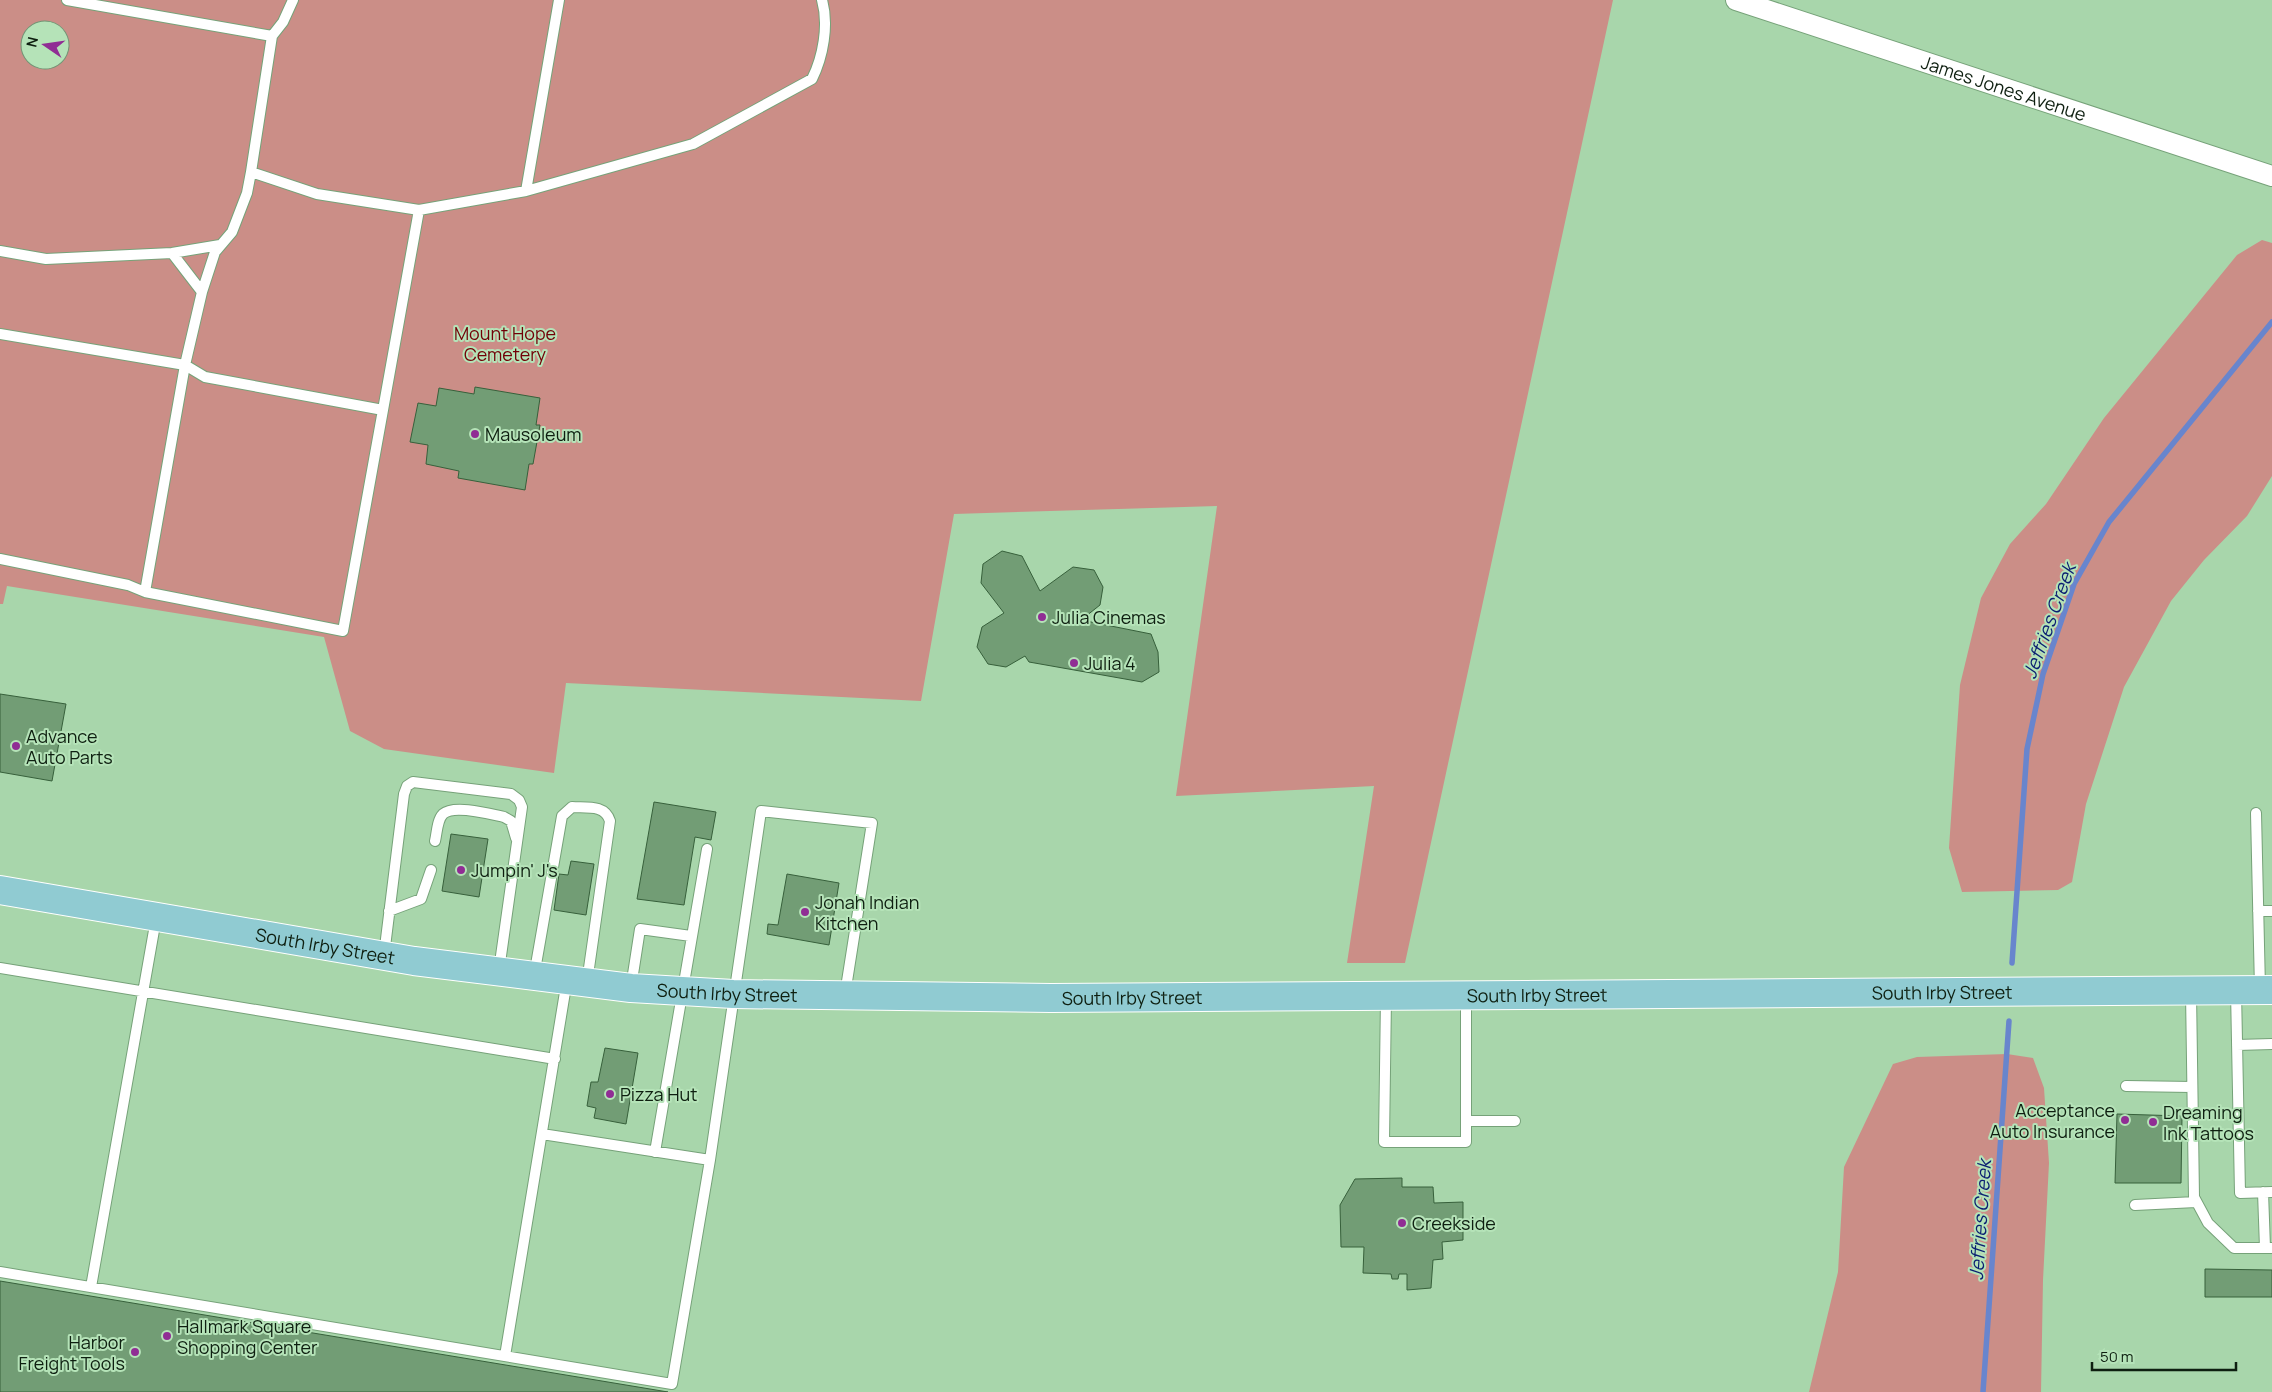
<svg xmlns="http://www.w3.org/2000/svg" width="2272" height="1392" font-family="Manrope,sans-serif">
<style>
.green{fill:#cb8e87;fill-rule:evenodd}
.lines{fill:none;stroke-linecap:round;stroke-linejoin:round}
.stream{stroke:#6885cd;stroke-width:5.5}
.building{fill:#729d75;stroke:#37603b}
.lane-casing{stroke:#76a279;stroke-width:12}
.street-casing{stroke:#76a279;stroke-width:22}
.primary-casing{stroke:#fff;stroke-width:30}
.lane{stroke:#fff;stroke-width:10}
.street{stroke:#fff;stroke-width:20}
.primary{stroke:#90cbd2;stroke-width:28}
.poi-dot{fill:#902d94;stroke:#b5e3b8;stroke-width:2}
.labels{text-anchor:middle;dominant-baseline:central;stroke-width:4;stroke-linejoin:round;paint-order:stroke}
.street-label{font-size:18px;fill:#0e1f10;stroke:#b5e3b8}
.park-label{font-size:18px;fill:#720007;stroke:#b5e3b8}
.poi-label{font-size:18px;fill:#0e1f10;stroke:#b5e3b8;text-anchor:start}
.water-label{font-size:19px;font-style:italic;fill:#0b1e71;stroke:#b5e3b8}
</style>
<rect width="100%" height="100%" fill="#a8d6ab"/>
<!-- green -->
<path class="green" d="M 0,0 L 1613,0 L 1405,963 L 1347,963 L 1374,786 L 1176,796 L 1217,506 L 954,514 L 921,701 L 566,683 L 554,773 L 384,749 L 350,731 L 324,637 L 7,586 L 3,604 L 0,604 ZM 30,30 L 60,30 L 60,60 L 30,60 Z
M 2262,240 L 2272,243 L 2272,476 L 2247,516 L 2204,560 L 2171,601 L 2124,687 L 2086,804 L 2072,882 L 2058,890 L 1962,892 L 1949,848 L 1960,685 L 1981,598 L 2010,544 L 2046,504 L 2104,418 L 2237,255 Z
M 2007,1054 L 2033,1058 L 2044,1088 L 2049,1163 L 2043,1280 L 2041,1392 L 1809,1392 L 1838,1272 L 1844,1167 L 1893,1064 L 1917,1057 Z"/>
<g class="lines">
<!-- stream -->
<path class="stream" d="M 2012,963 L 2027,749 L 2043,674 L 2074,584 L 2109,522 L 2272,322
M 1983,1392 L 2009,1021"/>
</g>
<!-- building -->
<path class="building" d="M 475,387 L 540,398 L 536,425 L 540,425 L 533,464 L 529,464 L 525,490 L 458,478 L 459,471 L 426,464 L 428,445 L 410,442 L 418,403 L 436,406 L 439,388 L 474,394 Z
M 1002,551 L 1022,556 L 1040,591 L 1073,567 L 1094,570 L 1103,587 L 1100,605 L 1081,620 L 1151,634 L 1158,652 L 1159,672 L 1142,682 L 1029,662 L 1025,656 L 1006,667 L 988,664 L 977,647 L 982,627 L 1004,613 L 981,583 L 983,564 Z
M 0,694 L 66,704 L 52,781 L 0,772 Z
M 654,802 L 716,812 L 711,840 L 695,837 L 684,905 L 637,899 Z
M 451,834 L 488,839 L 479,897 L 442,891 Z
M 571,861 L 594,864 L 586,915 L 554,910 L 559,874 L 568,875 Z
M 787,874 L 839,883 L 829,945 L 767,934 L 768,924 L 778,925 Z
M 605,1048 L 638,1053 L 626,1124 L 594,1118 L 596,1108 L 587,1106 L 591,1082 L 598,1082 Z
M 2117,1114 L 2182,1116 L 2181,1183 L 2115,1183 Z
M 1402,1178 L 1402,1187 L 1433,1187 L 1434,1203 L 1463,1202 L 1463,1240 L 1442,1242 L 1443,1259 L 1433,1260 L 1431,1288 L 1407,1290 L 1407,1274 L 1399,1274 L 1398,1279 L 1392,1279 L 1391,1274 L 1363,1273 L 1364,1247 L 1341,1247 L 1340,1205 L 1355,1179 Z
M 2205,1269 L 2272,1270 L 2272,1297 L 2205,1297 Z
M 0,1281 L 668,1392 L 0,1392 Z"/>
<g class="lines">
<defs>
<path id="lane" d="M 67,0 L 272,36
M 251,172 L 272,36 L 283,22 L 293,0
M 526,191 L 693,144 L 812,79 C 823,57 829,25 822,0
M 0,251 L 46,259 L 172,253 L 220,245
M 172,253 L 202,292
M 0,334 L 185,365 L 205,377 L 383,410 L 419,210 L 526,191 L 559,0
M 383,410 L 343,631 L 145,592 L 185,365 L 202,292 L 215,252 L 232,232 L 247,193 L 251,172 L 317,194 L 419,210
M 0,559 L 128,585 L 145,592
M 2256,813 L 2260,989
M 435,841 C 437,833 437,820 443,814 C 454,804 490,814 504,817 L 511,821 L 516,838
M 389,911 L 421,899 L 431,870
M 2258,911 L 2272,911
M 384,955 L 404,794 L 407,786 L 413,782 L 511,794 L 519,800 L 522,807 L 499,970
M 0,968 L 555,1059
M 534,976 L 562,816 L 572,807 C 586,808 605,804 610,821 L 587,982
M 631,987 L 640,929 L 691,936
M 2236,991 L 2240,1193 L 2272,1192
M 2191,992 L 2194,1197 L 2208,1223 L 2234,1248 L 2272,1248
M 1386,997 L 1384,1142 L 1466,1142 L 1466,996
M 2237,1045 L 2272,1044
M 2126,1086 L 2192,1087
M 1466,1121 L 1515,1121
M 542,1134 L 710,1160
M 655,1152 L 707,849
M 2263,1192 L 2265,1248
M 2135,1205 L 2196,1202
M 0,1272 L 672,1384 L 710,1160 L 761,811 L 872,823 L 845,994
M 91,1287 L 156,919
M 505,1356 L 567,980"/>
<g id="street">
<path id="s1" d="M 1736,0 L 2272,176"/>
</g>
<g id="primary">
<path id="s2" d="M 0,890 L 414,961 L 631,988 L 733,994 L 1051,998 L 2272,990"/>
</g>
</defs>
<!-- lane casing -->
<use href="#lane" class="lane-casing"/>
<!-- street casing -->
<use href="#street" class="street-casing"/>
<!-- primary casing -->
<use href="#primary" class="primary-casing"/>
<!-- lane -->
<use href="#lane" class="lane"/>
<!-- street -->
<use href="#street" class="street"/>
<!-- primary -->
<use href="#primary" class="primary"/>
</g>
<!-- markers -->
<g class="poi-dot">
<circle cx="475" cy="434" r="5"/>
<circle cx="1042" cy="617" r="5"/>
<circle cx="1074" cy="663" r="5"/>
<circle cx="16" cy="746" r="5"/>
<circle cx="461" cy="870" r="5"/>
<circle cx="805" cy="912" r="5"/>
<circle cx="610" cy="1094" r="5"/>
<circle cx="2125" cy="1120" r="5"/>
<circle cx="2153" cy="1122" r="5"/>
<circle cx="1402" cy="1223" r="5"/>
<circle cx="167" cy="1336" r="5"/>
<circle cx="135" cy="1352" r="5"/>
</g>
<g class="labels">
<!-- street labels -->
<g class="street-label">
<text stroke="none"><textPath href="#s1" startOffset="282">James Jones Avenue</textPath></text>
<text stroke="none"><textPath href="#s2" startOffset="330">South Irby Street</textPath></text>
<text stroke="none"><textPath href="#s2" startOffset="1950">South Irby Street</textPath></text>
<text stroke="none"><textPath href="#s2" startOffset="735">South Irby Street</textPath></text>
<text stroke="none"><textPath href="#s2" startOffset="1545">South Irby Street</textPath></text>
<text stroke="none"><textPath href="#s2" startOffset="1140">South Irby Street</textPath></text>
</g>
<!-- park labels -->
<g class="park-label">
<text x="505" y="333">Mount Hope<tspan x="505" dy="21">Cemetery</tspan></text>
</g>
<!-- poi labels -->
<g class="poi-label">
<text x="485" y="434">Mausoleum</text>
<text x="1052" y="617">Julia Cinemas</text>
<text x="1084" y="663">Julia 4</text>
<text x="26" y="736">Advance<tspan x="26" dy="21">Auto Parts</tspan></text>
<text x="471" y="870">Jumpin' J's</text>
<text x="815" y="902">Jonah Indian<tspan x="815" dy="21">Kitchen</tspan></text>
<text x="620" y="1094">Pizza Hut</text>
<text x="2115" y="1110" text-anchor="end">Acceptance<tspan x="2115" dy="21">Auto Insurance</tspan></text>
<text x="2163" y="1112">Dreaming<tspan x="2163" dy="21">Ink Tattoos</tspan></text>
<text x="1412" y="1223">Creekside</text>
<text x="177" y="1326">Hallmark Square<tspan x="177" dy="21">Shopping Center</tspan></text>
<text x="125" y="1342" text-anchor="end">Harbor<tspan x="125" dy="21">Freight Tools</tspan></text>
</g>
<!-- water labels -->
<g class="water-label">
<text transform="translate(2049 621) rotate(-70)">Jeffries Creek</text>
<text transform="translate(1980 1220) rotate(-86)">Jeffries Creek</text>
</g>
</g>
<!-- north arrow -->
<g transform="translate(45 45) rotate(283)"><circle r="24" fill="#b5e3b8" stroke="#729575"/>
<path d="M0-4L9 19L0 12L-9 19Z" fill="#902d94"/>
<text y="-8" font-size="14" font-weight="bold" text-anchor="middle" fill="#0e1f10">N</text>
</g>
<!-- scale -->
<path d="M2092 1362v8h144v-8" fill="none" stroke="#0e1f10" stroke-width="2.5"/>
<text x="2100" y="1362" font-size="15" fill="#0e1f10" stroke="#b5e3b8" stroke-width="4" paint-order="stroke">50 m</text>
</svg>
